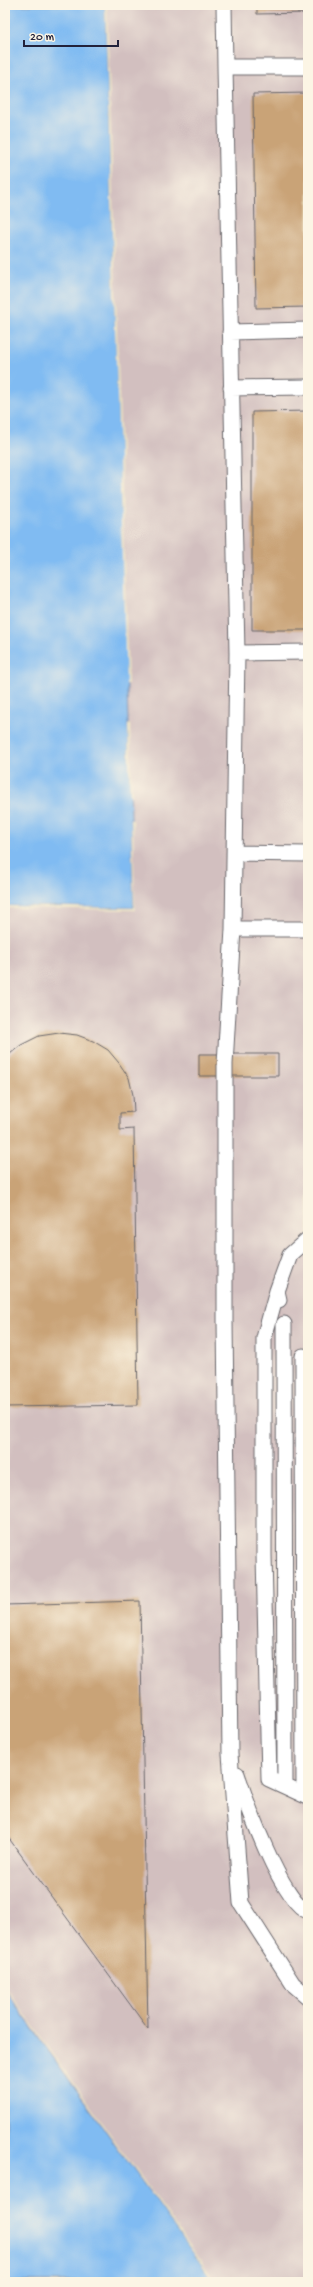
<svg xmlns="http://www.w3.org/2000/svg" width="313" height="2287" font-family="'Gochi Hand',sans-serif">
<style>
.industrial{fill:#d2bfbf}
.water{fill:#80bbf2;stroke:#516e96}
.pier{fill:#ece3c2}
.building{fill:#c9a377}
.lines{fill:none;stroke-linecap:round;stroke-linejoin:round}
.lane-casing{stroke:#69666a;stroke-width:17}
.lane{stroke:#fff;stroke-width:15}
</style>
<rect width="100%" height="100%" fill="#fcf5e5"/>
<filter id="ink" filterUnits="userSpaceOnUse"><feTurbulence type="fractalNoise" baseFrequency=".025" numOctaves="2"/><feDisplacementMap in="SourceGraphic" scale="8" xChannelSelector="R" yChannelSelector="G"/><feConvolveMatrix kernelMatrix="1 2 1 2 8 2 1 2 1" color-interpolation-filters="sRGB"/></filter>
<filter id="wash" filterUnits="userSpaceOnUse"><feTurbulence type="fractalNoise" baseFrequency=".012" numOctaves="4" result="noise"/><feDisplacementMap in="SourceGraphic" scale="16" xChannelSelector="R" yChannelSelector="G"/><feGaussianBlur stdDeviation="0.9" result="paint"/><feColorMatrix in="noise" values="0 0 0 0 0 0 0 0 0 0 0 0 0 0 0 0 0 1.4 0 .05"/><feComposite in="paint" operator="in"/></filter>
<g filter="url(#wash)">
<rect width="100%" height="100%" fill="#ece3c2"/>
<!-- industrial -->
<path class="industrial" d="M 105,5 L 308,5 L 308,2282 L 214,2282 L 5,1990 L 5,906 L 134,908 Z"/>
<!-- water -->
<path class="water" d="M 5,5 L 105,5 L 134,908 L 5,906 Z
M 5,1990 L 214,2282 L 5,2282 Z"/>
<!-- pier -->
<path class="pier" d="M 105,5 L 107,5 L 128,684 L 126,684 Z
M 130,724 L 132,796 L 130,796 L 128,725 Z
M 131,819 L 133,819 L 135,910 L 5,908 L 5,906 L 134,908 Z
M 5,1988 L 7,1989 L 216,2282 L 214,2282 Z"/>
<g id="blocks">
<!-- building -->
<path class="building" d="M 257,5 L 308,5 L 308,13 L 257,14 Z
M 308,93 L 308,307 L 256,308 L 253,94 Z
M 308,411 L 308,630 L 252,630 L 252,412 Z
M 59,1033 L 77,1035 L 93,1041 L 108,1050 L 119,1063 L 129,1078 L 133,1095 L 134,1112 L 120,1113 L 120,1130 L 134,1129 L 138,1405 L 5,1407 L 5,1058 L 21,1045 L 39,1036 Z
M 199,1054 L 278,1054 L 278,1076 L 199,1076 Z
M 140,1601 L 148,2029 L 5,1833 L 5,1605 Z"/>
</g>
</g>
<g filter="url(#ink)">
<use href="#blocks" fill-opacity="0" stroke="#69666a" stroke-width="1"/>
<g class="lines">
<defs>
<path id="lane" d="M 224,5 L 225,67 L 308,67
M 225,67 L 237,653 L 233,929 L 308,929
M 230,332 L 308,330
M 231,388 L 308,387
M 237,653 L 308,652
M 234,853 L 308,854
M 233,929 L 225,1064 L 225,1321 L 230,1754 L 241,1903 L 293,1984 L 308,1997
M 277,1291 L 264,1338 L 264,1555 L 269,1779 L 308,1797
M 279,1300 L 277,1291 L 290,1255 L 308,1239
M 284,1324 L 285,1786
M 303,1356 L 304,1795
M 237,1774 C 246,1801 282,1903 308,1911"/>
</defs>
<!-- lane casing -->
<use href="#lane" class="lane-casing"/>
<!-- lane -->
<use href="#lane" class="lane"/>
</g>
</g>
<!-- margin -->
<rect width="313" height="2287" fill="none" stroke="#fcf5e5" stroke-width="20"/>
<!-- scale -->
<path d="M24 40v6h94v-6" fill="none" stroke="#22223b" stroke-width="2"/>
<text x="30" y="40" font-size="12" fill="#22223b" stroke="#fcf5e5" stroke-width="3" paint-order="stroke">20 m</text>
</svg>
